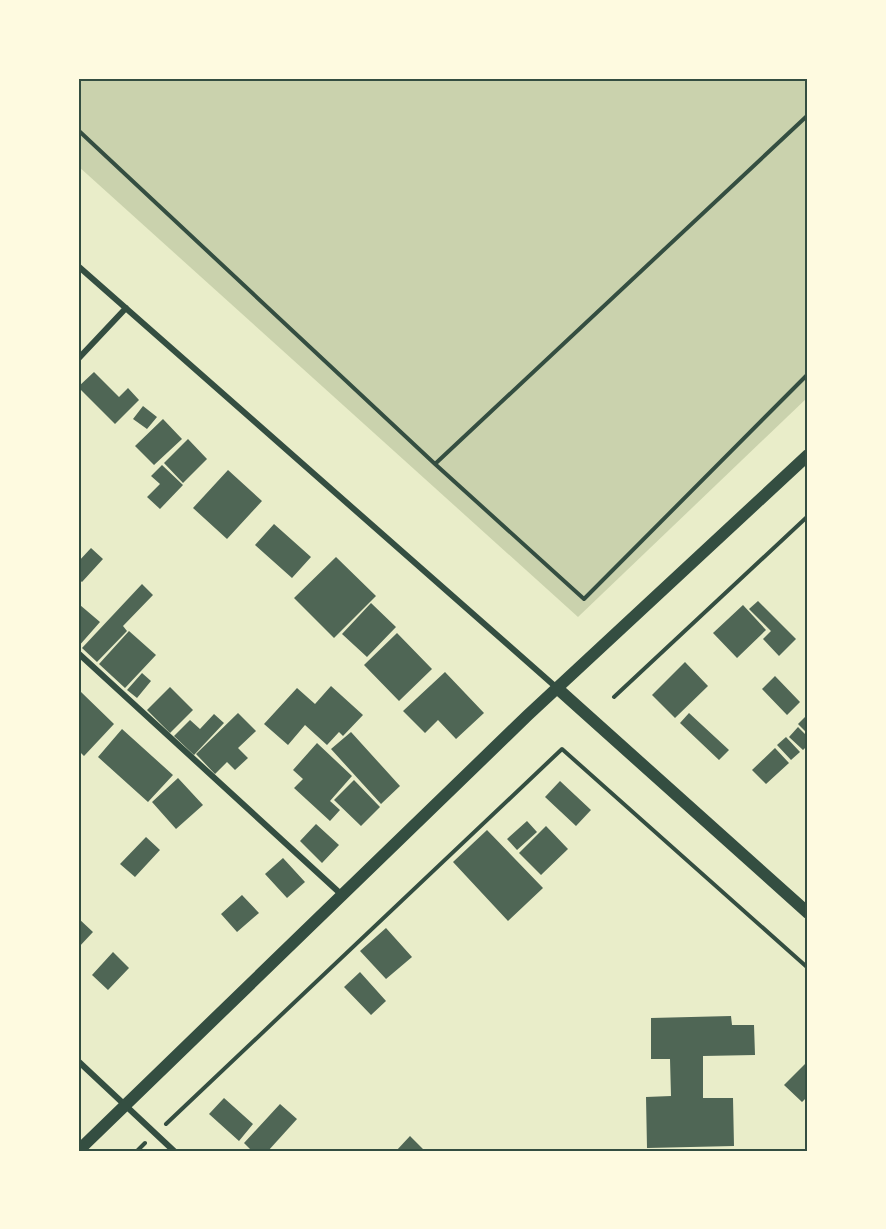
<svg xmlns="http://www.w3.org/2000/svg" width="886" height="1229" font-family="'Alegreya Sans',sans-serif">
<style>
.green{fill:#cad2ad}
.building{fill:#4f6655}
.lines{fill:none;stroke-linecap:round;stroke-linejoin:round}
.path{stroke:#344e41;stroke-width:4}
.minor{stroke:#344e41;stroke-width:6}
.secondary{stroke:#344e41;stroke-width:12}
.neatline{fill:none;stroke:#344e41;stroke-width:2}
</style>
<rect width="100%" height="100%" fill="#e9edc9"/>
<!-- green -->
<path class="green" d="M 78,78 L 808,78 L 808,397 L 578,617 L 78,166 Z"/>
<!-- building -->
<path class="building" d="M 94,372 L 119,397 L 128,388 L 139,400 L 115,424 L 78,387 Z
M 143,406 L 157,417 L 147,429 L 133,419 Z
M 163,419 L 182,439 L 154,465 L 135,446 Z
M 188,439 L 207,459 L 183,483 L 164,463 Z
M 162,465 L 183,485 L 160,509 L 147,497 L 160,484 L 151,476 Z
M 228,470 L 262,501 L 227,539 L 193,508 Z
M 274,524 L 311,557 L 292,578 L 255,545 Z
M 91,548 L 103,559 L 82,582 L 78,579 L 78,562 Z
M 336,557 L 376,596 L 334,638 L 294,598 Z
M 142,584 L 153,595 L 123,626 L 127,631 L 97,662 L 82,648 Z
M 758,601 L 796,639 L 779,656 L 763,639 L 771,631 L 749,609 Z
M 371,603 L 396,627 L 367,657 L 342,634 Z
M 80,605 L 100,622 L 78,647 L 78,607 Z
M 743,605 L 766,630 L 737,658 L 713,633 Z
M 129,631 L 156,655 L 125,688 L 99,664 Z
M 397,633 L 432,669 L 399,701 L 364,665 Z
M 685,662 L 708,686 L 675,718 L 652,695 Z
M 445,672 L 484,713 L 456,739 L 438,720 L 425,733 L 403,711 Z
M 142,673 L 151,681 L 137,698 L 127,690 Z
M 775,676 L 800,702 L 787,715 L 762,689 Z
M 331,686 L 363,715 L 343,736 L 339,732 L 327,745 L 305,725 L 288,745 L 264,724 L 297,688 L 315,704 Z
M 170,687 L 193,710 L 170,733 L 147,710 Z
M 80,691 L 114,724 L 84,756 L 78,750 L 78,693 Z
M 238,713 L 256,731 L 238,748 L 248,758 L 235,770 L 227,762 L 215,774 L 196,754 Z
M 689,713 L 729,750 L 719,760 L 680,723 Z
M 214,714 L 224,723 L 194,755 L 174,736 L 190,720 L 200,729 Z
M 806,716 L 808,719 L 808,734 L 798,724 Z
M 798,727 L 808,737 L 808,745 L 803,750 L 789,737 Z
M 122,729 L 173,775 L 148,802 L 98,757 Z
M 351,732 L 400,786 L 381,804 L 331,749 Z
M 786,737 L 800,752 L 791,760 L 777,745 Z
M 317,743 L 352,776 L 330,801 L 340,810 L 330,821 L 294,788 L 303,779 L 293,770 Z
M 775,748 L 789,763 L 766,784 L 752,770 Z
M 178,778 L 203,805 L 176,829 L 152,802 Z
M 354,780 L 380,807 L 361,826 L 334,800 Z
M 560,781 L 591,810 L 576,826 L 545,797 Z
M 527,821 L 537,832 L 517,850 L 507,839 Z
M 316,824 L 339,845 L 322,863 L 300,841 Z
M 546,826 L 568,849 L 541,875 L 519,853 Z
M 487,830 L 543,888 L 508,921 L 453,862 Z
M 146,837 L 160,850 L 135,877 L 120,864 Z
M 283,858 L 305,882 L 287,898 L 265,874 Z
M 242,895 L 259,913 L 237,932 L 221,914 Z
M 78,918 L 93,932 L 78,948 Z
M 386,928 L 412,957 L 386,979 L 360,951 Z
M 113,952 L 129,968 L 108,990 L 92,975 Z
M 360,972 L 386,1001 L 371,1015 L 344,987 Z
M 731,1016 L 732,1025 L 754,1025 L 755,1055 L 703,1056 L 703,1098 L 733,1098 L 734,1146 L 647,1148 L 646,1097 L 671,1096 L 670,1059 L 651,1059 L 651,1018 Z
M 808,1061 L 808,1096 L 802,1102 L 784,1085 Z
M 224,1098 L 253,1124 L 239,1141 L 209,1114 Z
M 280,1104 L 297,1119 L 268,1151 L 252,1151 L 244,1143 Z
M 410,1136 L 425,1151 L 396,1151 Z"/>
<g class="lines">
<!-- path -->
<path class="path" d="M 78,130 L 435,464 L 584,599 L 808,374
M 435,464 L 808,115
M 614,697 L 808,516
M 166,1124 L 562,749 L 808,968
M 137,1151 L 145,1143"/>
<!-- minor -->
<path class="minor" d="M 78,266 L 557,688
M 78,359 L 126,308
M 78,653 L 342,895
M 78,1061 L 174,1151"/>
<!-- secondary -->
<path class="secondary" d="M 557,688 L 808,913
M 78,1151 L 528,715 L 808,455"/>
</g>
<!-- border -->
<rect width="886" height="1229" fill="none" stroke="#fefae0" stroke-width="159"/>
<rect x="80" y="80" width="726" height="1070" class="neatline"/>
</svg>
